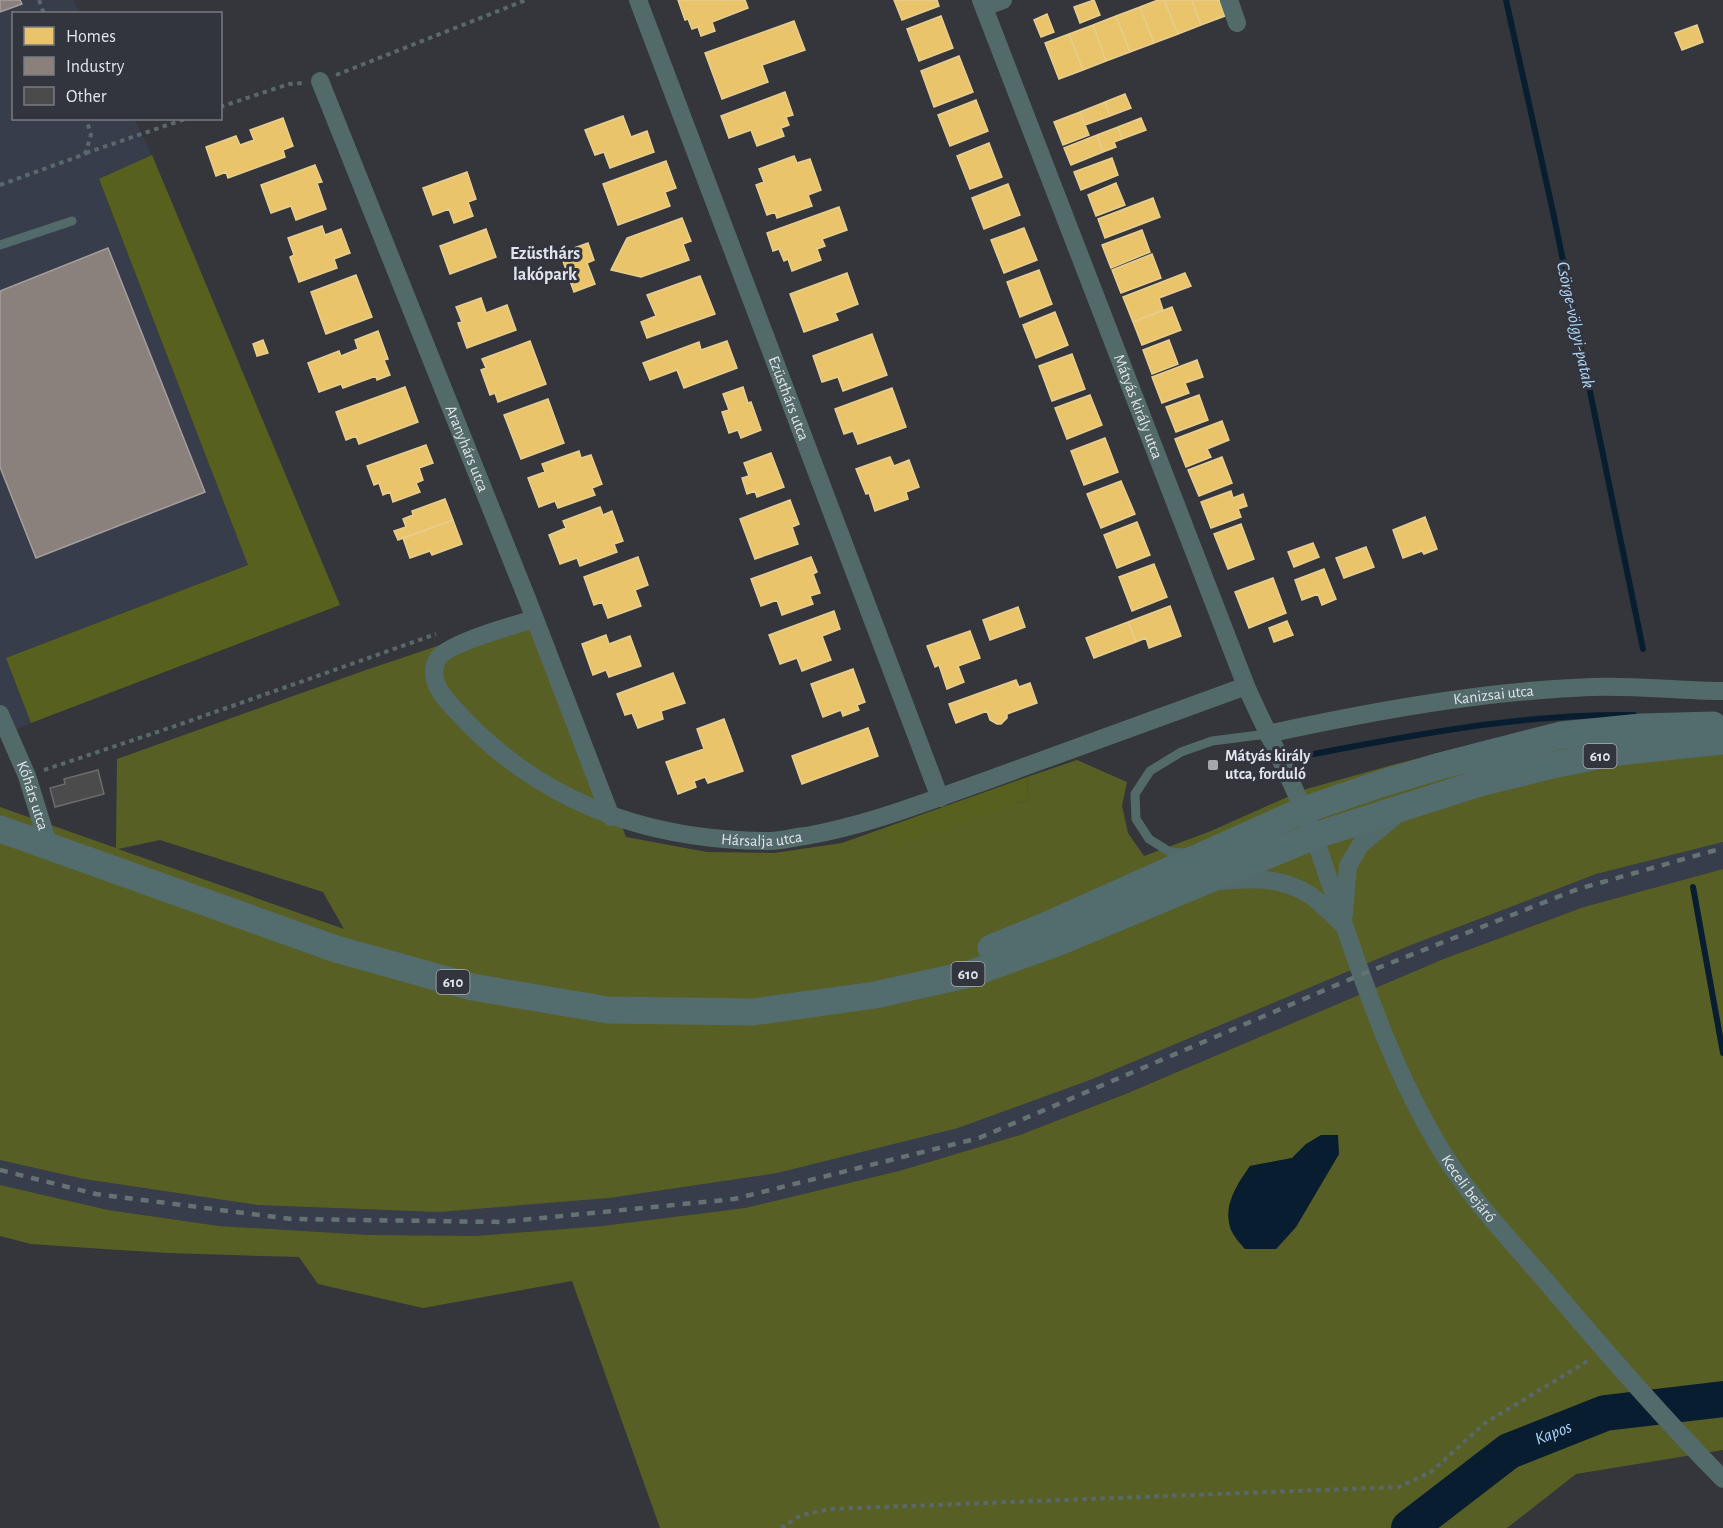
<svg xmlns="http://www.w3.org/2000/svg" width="1723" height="1528" font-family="'Alegreya Sans',sans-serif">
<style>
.built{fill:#383d4b}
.green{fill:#585f25;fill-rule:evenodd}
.forest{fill:#58601e}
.water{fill:#081e30}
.homes{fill:#e9c46a;stroke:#e7ce90;stroke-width:1.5}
.industry{fill:#8a817c;stroke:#a49f9d;stroke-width:1.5}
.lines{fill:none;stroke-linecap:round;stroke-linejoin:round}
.stream{stroke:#081e30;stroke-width:6}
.river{stroke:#081e30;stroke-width:36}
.building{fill:#4c4b4c;stroke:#6d6c6d;stroke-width:1.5}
.path{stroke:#59686b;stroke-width:4;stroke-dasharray:4.5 4.5;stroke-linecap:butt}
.lane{stroke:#536a6b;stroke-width:9}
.street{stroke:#536a6b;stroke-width:18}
.primary{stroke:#536d6e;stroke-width:27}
.rail{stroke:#647273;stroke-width:4.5;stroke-dasharray:8 8;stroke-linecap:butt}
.poi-dot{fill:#a5a7ad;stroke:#32353e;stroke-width:2}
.labels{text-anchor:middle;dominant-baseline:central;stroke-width:6;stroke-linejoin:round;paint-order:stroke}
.shield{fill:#32353e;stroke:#adb0b6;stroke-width:1.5}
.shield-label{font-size:15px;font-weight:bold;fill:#e2e4ea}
.street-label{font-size:16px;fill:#e2e4ea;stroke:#32353e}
.poi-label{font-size:16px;font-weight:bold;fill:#e2e4ea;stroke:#32353e;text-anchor:start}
.neighbourhood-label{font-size:18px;font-weight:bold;fill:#e2e4ea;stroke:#32353e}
.water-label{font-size:18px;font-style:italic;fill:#b1d6f8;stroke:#32353e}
</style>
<rect width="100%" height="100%" fill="#35363b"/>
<!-- built -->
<path class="built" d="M 0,0 L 73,0 L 80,13 L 14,14 L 14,118 L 134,119 L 152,155 L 99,180 L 248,565 L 7,658 L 31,723 L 0,737 Z
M 1723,842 L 1723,869 L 1584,907 L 1446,958 L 1128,1093 L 1020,1135 L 899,1171 L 745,1208 L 602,1226 L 476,1236 L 369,1235 L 219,1226 L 108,1210 L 0,1185 L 0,1160 L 85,1179 L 257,1205 L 439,1212 L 609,1198 L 958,1128 L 1090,1080 L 1406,947 L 1596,874 Z"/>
<!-- green -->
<path class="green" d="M 538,612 L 626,837 L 707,852 L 774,853 L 842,843 L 884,828 L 894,845 L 1028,800 L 1027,777 L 1077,760 L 1127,782 L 1122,806 L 1128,833 L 1144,856 L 1211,831 L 1303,790 L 1392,765 L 1527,731 L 1723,717 L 1723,842 L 1596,874 L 1406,947 L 1090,1080 L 958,1128 L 777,1173 L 609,1198 L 439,1212 L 257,1205 L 84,1179 L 0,1160 L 0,807 L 116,848 L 117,759 L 366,670 ZM 160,840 L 323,892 L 344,929 L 118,849 Z
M 1723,869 L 1723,1450 L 1576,1474 L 1507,1528 L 660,1528 L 572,1281 L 423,1308 L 318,1284 L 299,1257 L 168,1253 L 104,1249 L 31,1244 L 0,1236 L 0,1185 L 108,1210 L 219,1226 L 369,1235 L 476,1236 L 602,1226 L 745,1208 L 899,1171 L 1020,1135 L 1128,1093 L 1446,958 L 1584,907 ZM 1306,1144 L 1339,1154 L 1296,1227 L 1276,1249 L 1245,1249 L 1230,1229 L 1229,1205 L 1250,1166 L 1292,1158 Z"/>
<!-- forest -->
<path class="forest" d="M 152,155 L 340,605 L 31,723 L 6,658 L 248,565 L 99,179 Z
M 1027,777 L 1028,800 L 894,846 L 884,828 Z"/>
<!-- water -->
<path class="water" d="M 1321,1135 L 1338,1135 L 1339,1154 L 1296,1227 L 1276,1249 L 1245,1249 C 1240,1243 1233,1236 1231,1229 C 1222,1207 1237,1184 1250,1166 L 1292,1158 L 1306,1144 Z"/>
<!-- homes -->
<path class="homes" d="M 678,0 L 745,0 L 748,8 L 712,22 L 715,31 L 701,36 L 698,27 L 692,29 L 688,19 L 685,20 Z
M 894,0 L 937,0 L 939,6 L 902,20 Z
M 1094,0 L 1100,15 L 1080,23 L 1074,7 Z
M 1158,0 L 1164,0 L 1178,34 L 1154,43 L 1140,7 Z
M 1164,0 L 1192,0 L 1201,25 L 1178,34 Z
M 1192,0 L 1219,0 L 1225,16 L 1201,25 Z
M 1140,7 L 1154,43 L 1130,52 L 1116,16 Z
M 1047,14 L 1054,32 L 1041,37 L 1034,20 Z
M 941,16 L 953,48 L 919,61 L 907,29 Z
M 1116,16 L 1130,52 L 1106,61 L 1093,25 Z
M 794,21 L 805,50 L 762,65 L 768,82 L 722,99 L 705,53 Z
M 1093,25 L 1106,61 L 1083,70 L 1069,34 Z
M 1697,25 L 1703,42 L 1682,50 L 1675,33 Z
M 1069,34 L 1083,70 L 1059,79 L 1045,43 Z
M 959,56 L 973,92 L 934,107 L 921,71 Z
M 785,92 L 793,115 L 786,117 L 789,125 L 781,128 L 784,136 L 757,146 L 751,130 L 729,138 L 721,116 Z
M 1125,94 L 1131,108 L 1110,116 L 1105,102 Z
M 976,100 L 988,131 L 950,146 L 938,115 Z
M 1105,102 L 1110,116 L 1085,125 L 1080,112 Z
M 1080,112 L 1089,135 L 1063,145 L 1054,122 Z
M 623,116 L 631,137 L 647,131 L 654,152 L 610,168 L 604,152 L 595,155 L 585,130 Z
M 283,118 L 293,146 L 283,150 L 285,157 L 228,178 L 226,172 L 216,176 L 206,147 L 236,136 L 240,145 L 254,140 L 250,130 Z
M 1141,118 L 1146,130 L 1122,139 L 1118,127 Z
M 1118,127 L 1122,139 L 1114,142 L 1116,147 L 1103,152 L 1097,135 Z
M 1097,135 L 1103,152 L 1071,165 L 1064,148 Z
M 989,143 L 1002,177 L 970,189 L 957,156 Z
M 794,156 L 797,163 L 810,159 L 821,190 L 808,195 L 812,206 L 777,218 L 775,212 L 767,215 L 756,185 L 764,182 L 759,169 Z
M 1112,158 L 1118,175 L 1081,190 L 1074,172 Z
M 666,161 L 676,188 L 665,192 L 670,206 L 618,225 L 603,184 Z
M 315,165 L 322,182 L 317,183 L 326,209 L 296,220 L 291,206 L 271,213 L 261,185 Z
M 467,172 L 476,199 L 468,202 L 473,216 L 454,223 L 449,209 L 433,215 L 423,188 Z
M 1116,183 L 1125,205 L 1096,216 L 1088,195 Z
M 1008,184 L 1020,215 L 984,229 L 972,198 Z
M 1153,198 L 1160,217 L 1105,238 L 1098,219 Z
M 839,207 L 847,230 L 822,239 L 825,246 L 817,249 L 821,260 L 792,271 L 788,259 L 784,261 L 779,249 L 773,251 L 767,233 Z
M 682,218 L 691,241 L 683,244 L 689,260 L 641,277 L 611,270 L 627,238 Z
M 322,226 L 325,235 L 341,229 L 350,253 L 334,259 L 337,268 L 299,282 L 290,257 L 294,255 L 288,238 Z
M 1024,228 L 1037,260 L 1004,273 L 991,240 Z
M 486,229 L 496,257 L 450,274 L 440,246 Z
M 1142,230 L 1150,252 L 1111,268 L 1102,245 Z
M 588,243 L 594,260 L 587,263 L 595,284 L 574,292 L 560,253 Z
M 1152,254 L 1161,278 L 1121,293 L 1112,270 Z
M 1039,270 L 1052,304 L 1020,317 L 1007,282 Z
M 847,273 L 858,304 L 835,313 L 838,320 L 804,332 L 790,294 Z
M 1185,273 L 1191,286 L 1159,298 L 1163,310 L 1133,322 L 1123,297 Z
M 356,275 L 372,317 L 326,334 L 311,292 Z
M 700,276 L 715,314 L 647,338 L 641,322 L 656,316 L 647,295 Z
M 481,298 L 486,313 L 507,305 L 516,330 L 467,348 L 458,323 L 462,322 L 456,307 Z
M 1172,307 L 1181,330 L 1142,345 L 1133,322 Z
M 1055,312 L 1068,345 L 1036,358 L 1023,325 Z
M 378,331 L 388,359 L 384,360 L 390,375 L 377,380 L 376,376 L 343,388 L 341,384 L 319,392 L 308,363 L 339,351 L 341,356 L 358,349 L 355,340 Z
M 872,334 L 887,375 L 843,391 L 838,377 L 822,382 L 813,356 Z
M 263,340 L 268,353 L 257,356 L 253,344 Z
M 1169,340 L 1178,364 L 1152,374 L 1143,350 Z
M 530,341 L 546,384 L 498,402 L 495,393 L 490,395 L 481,370 L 486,368 L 482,359 Z
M 727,341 L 737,368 L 684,388 L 677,370 L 650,380 L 643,363 L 699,342 L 701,350 Z
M 1072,354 L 1085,389 L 1052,401 L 1039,366 Z
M 1197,360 L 1203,377 L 1185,383 L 1189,393 L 1162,403 L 1152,377 Z
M 405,387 L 418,422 L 359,444 L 356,436 L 346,440 L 336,412 Z
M 743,387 L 748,403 L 751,402 L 761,430 L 741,438 L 738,430 L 729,433 L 722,412 L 729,410 L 723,394 Z
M 892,388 L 906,427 L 858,444 L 853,431 L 844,434 L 835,409 Z
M 1090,395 L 1102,425 L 1067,439 L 1055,408 Z
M 1199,395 L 1208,420 L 1176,432 L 1166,407 Z
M 548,399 L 564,443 L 521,459 L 504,415 Z
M 1222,421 L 1229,440 L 1207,449 L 1211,457 L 1186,467 L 1175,439 Z
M 1105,438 L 1118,472 L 1084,485 L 1071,451 Z
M 426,445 L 433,463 L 419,468 L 423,480 L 416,483 L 420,492 L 393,502 L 390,492 L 383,495 L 379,483 L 374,485 L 367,466 Z
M 579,451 L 581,458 L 591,455 L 602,484 L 592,488 L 595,495 L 558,508 L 555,501 L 539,507 L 528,478 L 545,472 L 542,464 Z
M 771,453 L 784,487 L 757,497 L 755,491 L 747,494 L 742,478 L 749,476 L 744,463 Z
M 890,457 L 894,466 L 909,460 L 919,487 L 906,492 L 908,499 L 875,511 L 869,493 L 866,494 L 856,469 Z
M 1222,457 L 1232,483 L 1199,496 L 1188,470 Z
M 1121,481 L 1135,514 L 1101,528 L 1087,494 Z
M 1231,491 L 1233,498 L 1243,494 L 1247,506 L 1238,509 L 1241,517 L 1211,528 L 1201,502 Z
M 445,499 L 453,520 L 398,540 L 394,531 L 406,527 L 403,519 L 413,515 L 412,511 Z
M 790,500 L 799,524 L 792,527 L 798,544 L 755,559 L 740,519 Z
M 600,507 L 603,515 L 612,511 L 623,541 L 614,544 L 617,552 L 580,566 L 577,558 L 560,564 L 549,535 L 566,528 L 563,521 Z
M 1425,517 L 1437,549 L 1424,554 L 1422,551 L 1403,558 L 1393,530 Z
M 453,520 L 462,544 L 432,555 L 430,551 L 410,558 L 403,538 Z
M 1137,522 L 1150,555 L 1117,568 L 1104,535 Z
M 1241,524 L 1254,559 L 1228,569 L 1214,534 Z
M 1313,543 L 1319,557 L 1294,567 L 1288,552 Z
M 1366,547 L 1374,567 L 1344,578 L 1336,558 Z
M 638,557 L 648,585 L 635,590 L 641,606 L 608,618 L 602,602 L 594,605 L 584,577 Z
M 811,557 L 817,572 L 813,574 L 820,593 L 810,596 L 813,604 L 782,615 L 777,600 L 761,606 L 751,579 Z
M 1154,564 L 1167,597 L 1132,611 L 1119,577 Z
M 1324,569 L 1336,599 L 1322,605 L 1318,594 L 1302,600 L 1295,580 Z
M 1273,578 L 1286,613 L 1249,628 L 1235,592 Z
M 1170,606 L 1181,636 L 1149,648 L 1146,638 L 1136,642 L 1128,622 Z
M 1018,607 L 1025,627 L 990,640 L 983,620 Z
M 834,611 L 840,629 L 822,636 L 831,660 L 802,671 L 797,658 L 780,664 L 769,635 Z
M 1287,621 L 1293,635 L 1274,642 L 1269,628 Z
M 1128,622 L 1136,642 L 1094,658 L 1086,638 Z
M 970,631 L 980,658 L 958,666 L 964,682 L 947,689 L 939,665 L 935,667 L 927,646 Z
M 606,635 L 609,644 L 630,636 L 641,666 L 609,677 L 606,670 L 593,675 L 582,644 Z
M 853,669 L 865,702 L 857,705 L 859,710 L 843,716 L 841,710 L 823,717 L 811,684 Z
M 673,673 L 685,703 L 661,711 L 663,719 L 638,728 L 632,713 L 625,715 L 617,694 Z
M 1016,680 L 1019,687 L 1030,683 L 1037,703 L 1007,714 L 1007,718 L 1001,724 L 997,724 L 990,720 L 987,711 L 956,723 L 949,704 Z
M 724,719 L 743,771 L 708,783 L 705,777 L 694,781 L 696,787 L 678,794 L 666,762 L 704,749 L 697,729 Z
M 868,728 L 878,756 L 802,784 L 792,756 Z"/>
<!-- industry -->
<path class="industry" d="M 0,0 L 20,0 L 22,4 L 0,12 Z
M 108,248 L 205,492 L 36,558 L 0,467 L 0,291 Z"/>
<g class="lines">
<!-- stream -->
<path class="stream" d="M 1506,0 L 1553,212 L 1643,649
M 1308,755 C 1415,735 1524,713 1634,715
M 1693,887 L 1723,1053"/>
<!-- river -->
<path class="river" id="s1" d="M 1409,1528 L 1509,1451 L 1605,1413 L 1723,1399"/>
</g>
<!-- building -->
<path class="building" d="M 98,770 L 104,794 L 55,807 L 50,788 L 65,784 L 64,779 Z"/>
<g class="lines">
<!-- path -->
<path class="path" d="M 39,0 L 44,14
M 336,75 L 526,0
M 220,107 L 289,84 L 303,83
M 86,153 L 188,118
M 0,185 L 85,154 L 91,135 L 86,118
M 44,770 L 184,723 L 436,634
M 781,1528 L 801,1515 L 830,1509 L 1399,1487 L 1431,1472 L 1485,1423 L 1591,1359"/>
<!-- lane -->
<path class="lane" d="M 0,245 L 72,221
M 1186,853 L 1170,852 L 1149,839 L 1136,819 L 1135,794 L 1150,771 L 1181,752 L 1212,741 L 1267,734"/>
<!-- street -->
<g class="street">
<path id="s2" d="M 638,0 L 940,798"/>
<path id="s3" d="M 981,0 L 1246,686 C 1268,736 1295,785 1314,836 C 1350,939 1379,1043 1434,1138 C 1463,1190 1505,1234 1544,1279 C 1602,1348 1660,1415 1723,1479"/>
<path d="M 1229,0 L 1237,23"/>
<path d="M 984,7 L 1003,0"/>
<path id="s4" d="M 320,81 L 528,601 L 611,817"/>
<path id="s5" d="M 534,619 C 515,625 444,644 437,660 C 426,683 448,702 462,717 C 545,805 651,841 770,841 C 782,841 794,837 806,836 C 864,826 921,804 977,784 C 1067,751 1157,719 1246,686"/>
<path id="s6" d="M 0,714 L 27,776 L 49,847"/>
<path id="s7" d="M 1267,734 C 1374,711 1482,691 1591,687 C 1635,685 1679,691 1723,691"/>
<path d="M 1222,881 C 1253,878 1282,877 1310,895 C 1321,903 1332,914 1342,924"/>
<path d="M 1344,914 L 1348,866 L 1361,844 L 1394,817"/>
</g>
<!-- primary -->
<path class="primary" d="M 0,829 L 336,949 L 472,987 L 608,1010 L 753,1012 L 875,995 L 970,974 L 1059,942 L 1314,836 L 1480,783 L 1557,764 L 1618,752 L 1723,741
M 991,948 L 1045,926 L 1304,810 L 1380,784 L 1440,766 L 1561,735 L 1641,727 L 1713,725"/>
<!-- rail -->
<path class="rail" d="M 0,1170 L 96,1194 L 291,1219 L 501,1222 L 734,1199 L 979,1138 L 1360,975 L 1578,889 L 1723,848"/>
</g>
<!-- markers -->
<rect class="poi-dot" x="1207" y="759" width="12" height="12" rx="3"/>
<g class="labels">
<!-- shield labels -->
<g class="shield">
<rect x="1583.5" y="744" width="33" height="24" rx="4.5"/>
<rect x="951.5" y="962" width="33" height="24" rx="4.5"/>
<rect x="436.5" y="970" width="33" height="24" rx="4.5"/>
</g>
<g class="shield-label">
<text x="1600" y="756">610</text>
<text x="968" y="974">610</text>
<text x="453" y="982">610</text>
</g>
<!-- street labels -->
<g class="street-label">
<text stroke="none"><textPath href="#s2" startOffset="426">Ezüsthárs utca</textPath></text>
<text stroke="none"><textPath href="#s3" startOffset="436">Mátyás király utca</textPath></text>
<text stroke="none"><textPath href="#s4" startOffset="396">Aranyhárs utca</textPath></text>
<text stroke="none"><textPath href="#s7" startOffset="230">Kanizsai utca</textPath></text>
<text stroke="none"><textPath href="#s6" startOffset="88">Kőhárs utca</textPath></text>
<text stroke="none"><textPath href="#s5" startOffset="507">Hársalja utca</textPath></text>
<text stroke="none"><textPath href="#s3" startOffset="1287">Keceli bejáró</textPath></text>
</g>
<!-- poi labels -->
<g class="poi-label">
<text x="1225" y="756">Mátyás király<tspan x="1225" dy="18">utca, forduló</tspan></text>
</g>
<!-- neighbourhood labels -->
<g class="neighbourhood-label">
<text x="545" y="254">Ezüsthárs<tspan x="545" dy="21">lakópark</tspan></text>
</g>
<!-- water labels -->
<g class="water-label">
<text transform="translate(1575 325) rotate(78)">Csörge-völgyi-patak</text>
<text stroke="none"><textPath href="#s1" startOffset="174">Kapos</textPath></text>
</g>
</g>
<!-- legend -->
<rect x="12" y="12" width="210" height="108" fill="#32353e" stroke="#787b83" stroke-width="1.5"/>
<rect x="24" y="27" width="30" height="18" fill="#e9c46a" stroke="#787b83" stroke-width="1.5"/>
<text x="66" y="42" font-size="18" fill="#e2e4ea">Homes</text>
<rect x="24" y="57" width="30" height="18" fill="#8a817c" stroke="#787b83" stroke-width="1.5"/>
<text x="66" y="72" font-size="18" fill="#e2e4ea">Industry</text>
<rect x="24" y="87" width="30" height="18" fill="#4c4b4c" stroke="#787b83" stroke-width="1.5"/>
<text x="66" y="102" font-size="18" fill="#e2e4ea">Other</text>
</svg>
